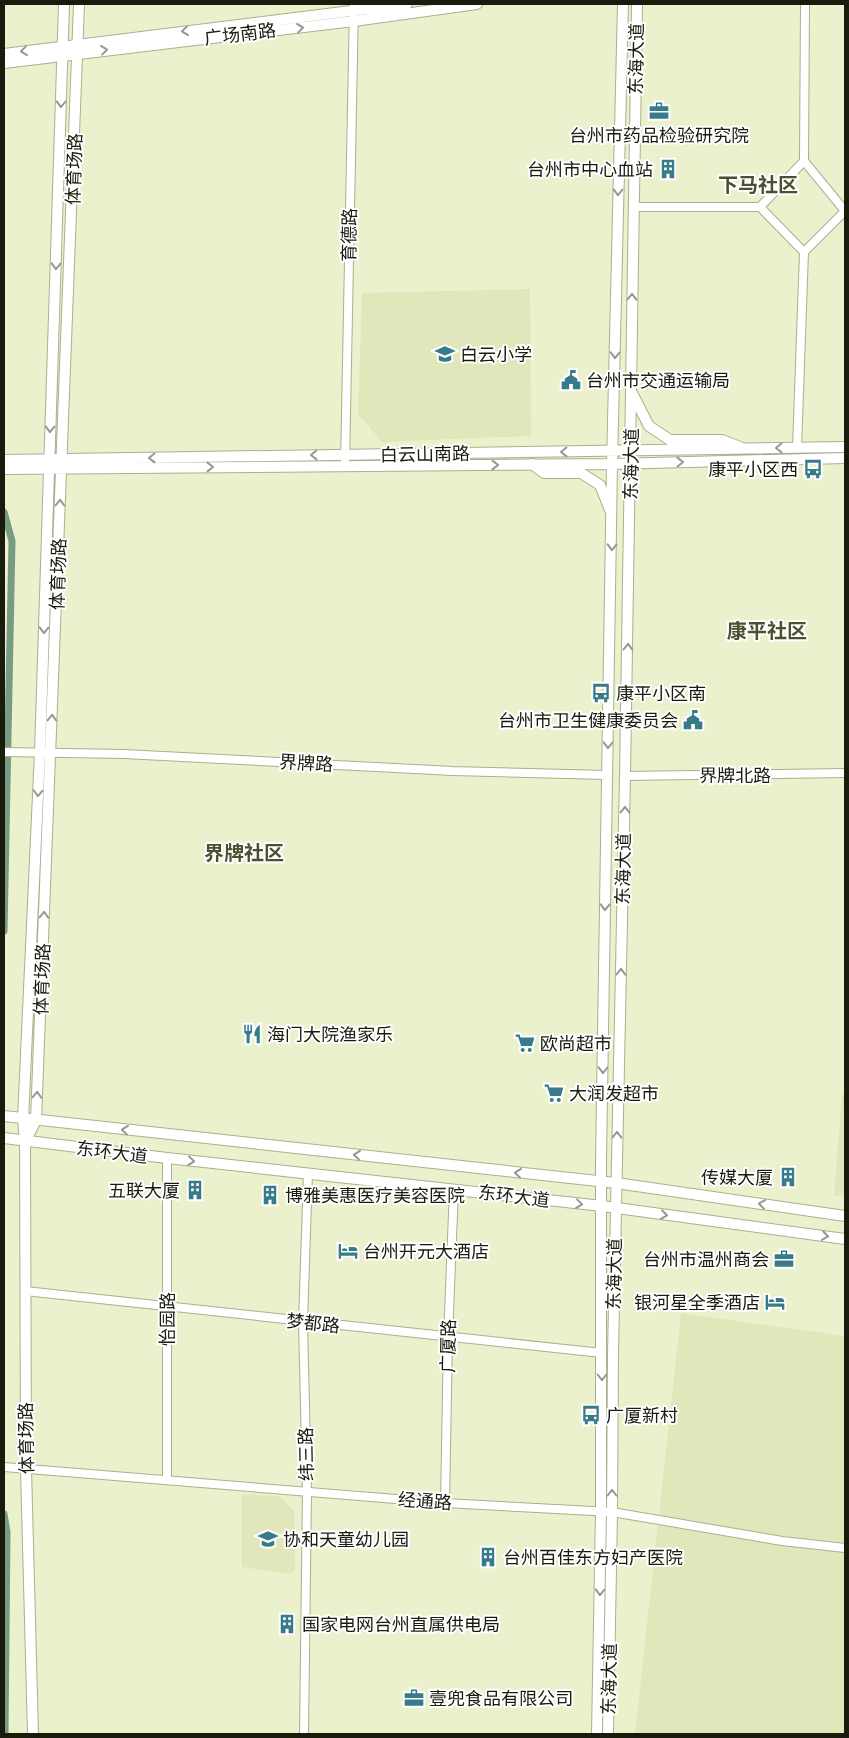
<svg xmlns="http://www.w3.org/2000/svg" width="849" height="1738" font-family="Roboto,'Noto Sans SC',sans-serif">
<style>
.built{fill:#e1e7bb}
.lines{fill:none;stroke-linecap:round;stroke-linejoin:round}
.canal{stroke:#789b83;stroke-width:7}
.minor-casing{stroke:#aab08d;stroke-width:10}
.major-casing{stroke:#aab08d;stroke-width:12}
.minor{stroke:#fff;stroke-width:8}
.major{stroke:#fff;stroke-width:10}
.oneway{stroke:#989892}
.labels{text-anchor:middle;dominant-baseline:central;stroke-width:4;stroke-linejoin:round;paint-order:stroke}
.street-label{font-size:18px;fill:#191b0d;stroke:#fff}
.poi-label{font-size:18px;fill:#191b0d;stroke:#fff;text-anchor:start}
.quarter-label{font-size:20px;font-weight:bold;fill:#4c5031;stroke:#fff}
</style>
<rect width="100%" height="100%" fill="#ecf1cd"/>
<!-- built -->
<path class="built" d="M 530,289 L 531,436 L 382,442 L 358,414 L 362,293 Z
M 842,1094 L 845,1094 L 845,1197 L 834,1195 Z
M 681,1313 L 845,1336 L 845,1734 L 635,1734 Z
M 242,1494 L 279,1496 L 294,1511 L 295,1571 L 289,1574 L 242,1567 Z"/>
<g class="lines">
<!-- canal -->
<path class="canal" d="M 4,512 L 12,541 L 4,931
M 4,1514 L 7,1532 L 5,1734"/>
<defs>
<path id="minor" d="M 804,161 L 805,4
M 633,207 L 760,207
M 845,211 L 804,161 L 760,207 L 804,252 L 845,211
M 797,448 L 804,252
M 345,466 L 354,4
M 4,752 L 124,754 L 453,771 L 608,775
M 625,776 L 845,773
M 25,1291 L 602,1353
M 4,1467 L 445,1503 L 612,1512 L 782,1541 L 845,1548
M 167,1480 L 167,1158
M 445,1503 L 448,1338 L 454,1189
M 304,1734 L 307,1491 L 303,1322 L 308,1173"/>
<path id="major" d="M 4,54 L 407,4
M 4,63 L 354,21 L 477,4
M 632,393 L 649,426 L 670,440 L 722,440 L 740,447
M 4,460 L 845,447
M 532,464 L 544,473 L 581,473 L 600,485 L 610,510
M 4,469 L 612,464 L 845,458
M 4,1116 L 616,1183 L 845,1216
M 4,1138 L 167,1158 L 602,1206 L 845,1239
M 26,1140 L 36,1120 L 79,4
M 33,1734 L 26,1469 L 25,1141 L 23,1119 L 40,752 L 64,4
M 597,1734 L 601,1511 L 601,1160 L 612,464 L 623,4
M 608,1734 L 612,1512 L 613,1354 L 625,776 L 637,4"/>
</defs>
<!-- minor casing -->
<use href="#minor" class="minor-casing"/>
<!-- major casing -->
<use href="#major" class="major-casing"/>
<!-- minor -->
<use href="#minor" class="minor"/>
<!-- major -->
<use href="#major" class="major"/>
</g>
<!-- one-way arrows -->
<defs><path id="oneway-chevron" d="M-2-3.5L2.5 0L-2 3.5" fill="none" stroke-width="1.6" stroke-linecap="round" stroke-linejoin="round" transform="scale(1.25)"/></defs>
<g class="oneway">
<use href="#oneway-chevron" transform="translate(300 28) rotate(-7)"/>
<use href="#oneway-chevron" transform="translate(185 31) rotate(173)"/>
<use href="#oneway-chevron" transform="translate(104 50) rotate(-7)"/>
<use href="#oneway-chevron" transform="translate(24 51) rotate(173)"/>
<use href="#oneway-chevron" transform="translate(61 104) rotate(92)"/>
<use href="#oneway-chevron" transform="translate(618 192) rotate(91)"/>
<use href="#oneway-chevron" transform="translate(56 266) rotate(92)"/>
<use href="#oneway-chevron" transform="translate(632 297) rotate(-89)"/>
<use href="#oneway-chevron" transform="translate(615 355) rotate(91)"/>
<use href="#oneway-chevron" transform="translate(50 429) rotate(92)"/>
<use href="#oneway-chevron" transform="translate(779 448) rotate(179)"/>
<use href="#oneway-chevron" transform="translate(564 452) rotate(179)"/>
<use href="#oneway-chevron" transform="translate(314 455) rotate(179)"/>
<use href="#oneway-chevron" transform="translate(152 458) rotate(179)"/>
<use href="#oneway-chevron" transform="translate(680 462) rotate(-1)"/>
<use href="#oneway-chevron" transform="translate(495 465)"/>
<use href="#oneway-chevron" transform="translate(210 467)"/>
<use href="#oneway-chevron" transform="translate(60 503) rotate(-88)"/>
<use href="#oneway-chevron" transform="translate(612 547) rotate(91)"/>
<use href="#oneway-chevron" transform="translate(44 630) rotate(92)"/>
<use href="#oneway-chevron" transform="translate(628 647) rotate(-89)"/>
<use href="#oneway-chevron" transform="translate(52 718) rotate(-88)"/>
<use href="#oneway-chevron" transform="translate(608 745) rotate(91)"/>
<use href="#oneway-chevron" transform="translate(38 793) rotate(93)"/>
<use href="#oneway-chevron" transform="translate(625 810) rotate(-89)"/>
<use href="#oneway-chevron" transform="translate(605 907) rotate(91)"/>
<use href="#oneway-chevron" transform="translate(44 915) rotate(-88)"/>
<use href="#oneway-chevron" transform="translate(621 972) rotate(-89)"/>
<use href="#oneway-chevron" transform="translate(603 1070) rotate(91)"/>
<use href="#oneway-chevron" transform="translate(37 1095) rotate(-88)"/>
<use href="#oneway-chevron" transform="translate(125 1130) rotate(-174)"/>
<use href="#oneway-chevron" transform="translate(617 1135) rotate(-89)"/>
<use href="#oneway-chevron" transform="translate(357 1155) rotate(-174)"/>
<use href="#oneway-chevron" transform="translate(191 1161) rotate(6)"/>
<use href="#oneway-chevron" transform="translate(518 1173) rotate(-174)"/>
<use href="#oneway-chevron" transform="translate(579 1204) rotate(7)"/>
<use href="#oneway-chevron" transform="translate(762 1204) rotate(-172)"/>
<use href="#oneway-chevron" transform="translate(664 1215) rotate(8)"/>
<use href="#oneway-chevron" transform="translate(825 1236) rotate(8)"/>
<use href="#oneway-chevron" transform="translate(602 1377) rotate(90)"/>
<use href="#oneway-chevron" transform="translate(612 1493) rotate(-90)"/>
<use href="#oneway-chevron" transform="translate(600 1592) rotate(91)"/>
</g>
<!-- icons -->
<defs>
<symbol id="office-bare" viewBox="-9 -9 18 18"><path d="M-6-3h4V-5.5h4V-3h4V5H-6ZM-1-4.5V-3h2v-1.5ZM-6 0V1H6V0Z" fill="#377b8b" stroke="#fff" stroke-width="2.5" paint-order="stroke"/></symbol>
<symbol id="building-bare" viewBox="-9 -9 18 18"><path d="M-4-6H4V6H1V3H-1V6H-4ZM-2.5-4.3h1.7v1.8h-1.7ZM.8-4.3h1.7v1.8H.8ZM-2.5-1h1.7V.8h-1.7ZM.8-1h1.7V.8H.8Z" fill="#377b8b" stroke="#fff" stroke-width="2.5" paint-order="stroke"/></symbol>
<symbol id="school-bare" viewBox="-9 -9 18 18"><path d="M0-5L7-2L0 1L-7-2ZM-4 1L0 2.5L4 1V4Q0 6-4 4Z" fill="#377b8b" stroke="#fff" stroke-width="2.5" paint-order="stroke"/></symbol>
<symbol id="civic-bare" viewBox="-9 -9 18 18"><path d="M-.6-6.5H3V-4.5H.6V-3L4-1V1h2V6H-6V1h2V-1L-.6-3ZM-1.2 2.5V6h2.4V2.5Z" fill="#377b8b" stroke="#fff" stroke-width="2.5" paint-order="stroke"/></symbol>
<symbol id="bus-bare" viewBox="-9 -9 18 18"><path d="M-5-6H5V4H4V6H2V4H-2V6H-4V4H-5ZM-3.5-4V0h7V-4ZM-3.5 1.2v1.5H-2V1.2ZM2 1.2v1.5H3.5V1.2Z" fill="#377b8b" stroke="#fff" stroke-width="2.5" paint-order="stroke"/></symbol>
<symbol id="restaurant-bare" viewBox="-9 -9 18 18"><path d="M-5-6h1v4h1v-4h1v4h1v-4h1v5L-1.5 .5V6h-2V.5L-5-1ZM5-6V6H3V1.5H1.5Q1.5-4 5-6Z" fill="#377b8b" stroke="#fff" stroke-width="2.5" paint-order="stroke"/></symbol>
<symbol id="supermarket-bare" viewBox="-9 -9 18 18"><path d="M-6-5.5h2.5l.6 2H6L4.5 2H-2.5L-4.4-4H-6ZM-1.5 3.2a1.3 1.3 0 1 0 .1 0ZM3 3.2a1.3 1.3 0 1 0 .1 0Z" fill="#377b8b" stroke="#fff" stroke-width="2.5" paint-order="stroke"/></symbol>
<symbol id="hotel-bare" viewBox="-9 -9 18 18"><path d="M-6-4.5h1.5V1H6V5H4.5V3h-9V5H-6ZM-4 0a1.8 1.8 0 1 1 3.6 0ZM.5 0V-2.5h3Q6-2.5 6 0Z" fill="#377b8b" stroke="#fff" stroke-width="2.5" paint-order="stroke"/></symbol>
</defs>
<g fill-rule="evenodd">
<use href="#office-bare" x="645" y="97" width="28" height="28"/>
<use href="#building-bare" x="654" y="155" width="28" height="28"/>
<use href="#school-bare" x="431" y="340" width="28" height="28"/>
<use href="#civic-bare" x="557" y="366" width="28" height="28"/>
<use href="#bus-bare" x="799" y="455" width="28" height="28"/>
<use href="#bus-bare" x="587" y="679" width="28" height="28"/>
<use href="#civic-bare" x="679" y="706" width="28" height="28"/>
<use href="#restaurant-bare" x="238" y="1020" width="28" height="28"/>
<use href="#supermarket-bare" x="511" y="1029" width="28" height="28"/>
<use href="#supermarket-bare" x="540" y="1079" width="28" height="28"/>
<use href="#building-bare" x="774" y="1163" width="28" height="28"/>
<use href="#building-bare" x="181" y="1176" width="28" height="28"/>
<use href="#building-bare" x="256" y="1181" width="28" height="28"/>
<use href="#hotel-bare" x="334" y="1237" width="28" height="28"/>
<use href="#office-bare" x="770" y="1245" width="28" height="28"/>
<use href="#hotel-bare" x="761" y="1288" width="28" height="28"/>
<use href="#bus-bare" x="577" y="1401" width="28" height="28"/>
<use href="#school-bare" x="254" y="1525" width="28" height="28"/>
<use href="#building-bare" x="474" y="1543" width="28" height="28"/>
<use href="#building-bare" x="273" y="1610" width="28" height="28"/>
<use href="#office-bare" x="400" y="1684" width="28" height="28"/>
</g>
<g class="labels">
<!-- street labels -->
<g class="street-label">
<text transform="translate(240 34) rotate(-7)">广场南路</text>
<text transform="translate(636 59) rotate(-89)">东海大道</text>
<text transform="translate(74 169) rotate(-88)">体育场路</text>
<text transform="translate(349 235) rotate(-89)">育德路</text>
<text transform="translate(425 454) rotate(-1)">白云山南路</text>
<text transform="translate(631 464) rotate(-89)">东海大道</text>
<text transform="translate(58 574) rotate(-88)">体育场路</text>
<text transform="translate(306 763) rotate(3)">界牌路</text>
<text x="735" y="775">界牌北路</text>
<text transform="translate(623 869) rotate(-89)">东海大道</text>
<text transform="translate(42 979) rotate(-88)">体育场路</text>
<text transform="translate(112 1152) rotate(7)">东环大道</text>
<text transform="translate(514 1196) rotate(7)">东环大道</text>
<text transform="translate(614 1274) rotate(-89)">东海大道</text>
<text transform="translate(167 1319) rotate(-90)">怡园路</text>
<text transform="translate(313 1323) rotate(6)">梦都路</text>
<text transform="translate(448 1346) rotate(-89)">广厦路</text>
<text transform="translate(26 1438) rotate(-91)">体育场路</text>
<text transform="translate(306 1454) rotate(-91)">纬三路</text>
<text transform="translate(425 1501) rotate(4)">经通路</text>
<text transform="translate(609 1679) rotate(-89)">东海大道</text>
</g>
<!-- poi labels -->
<g class="poi-label">
<text x="659" y="135" text-anchor="middle">台州市药品检验研究院</text>
<text x="653" y="169" text-anchor="end">台州市中心血站</text>
<text x="460" y="354">白云小学</text>
<text x="586" y="380">台州市交通运输局</text>
<text x="798" y="469" text-anchor="end">康平小区西</text>
<text x="616" y="693">康平小区南</text>
<text x="678" y="720" text-anchor="end">台州市卫生健康委员会</text>
<text x="267" y="1034">海门大院渔家乐</text>
<text x="540" y="1043">欧尚超市</text>
<text x="569" y="1093">大润发超市</text>
<text x="773" y="1177" text-anchor="end">传媒大厦</text>
<text x="180" y="1190" text-anchor="end">五联大厦</text>
<text x="285" y="1195">博雅美惠医疗美容医院</text>
<text x="363" y="1251">台州开元大酒店</text>
<text x="769" y="1259" text-anchor="end">台州市温州商会</text>
<text x="760" y="1302" text-anchor="end">银河星全季酒店</text>
<text x="606" y="1415">广厦新村</text>
<text x="283" y="1539">协和天童幼儿园</text>
<text x="503" y="1557">台州百佳东方妇产医院</text>
<text x="302" y="1624">国家电网台州直属供电局</text>
<text x="429" y="1698">壹兜食品有限公司</text>
</g>
<!-- quarter labels -->
<g class="quarter-label">
<text x="758" y="185">下马社区</text>
<text x="767" y="631">康平社区</text>
<text x="244" y="853">界牌社区</text>
</g>
</g>
<!-- border -->
<rect width="849" height="1738" fill="none" stroke="#191b0d" stroke-width="10"/>
</svg>
